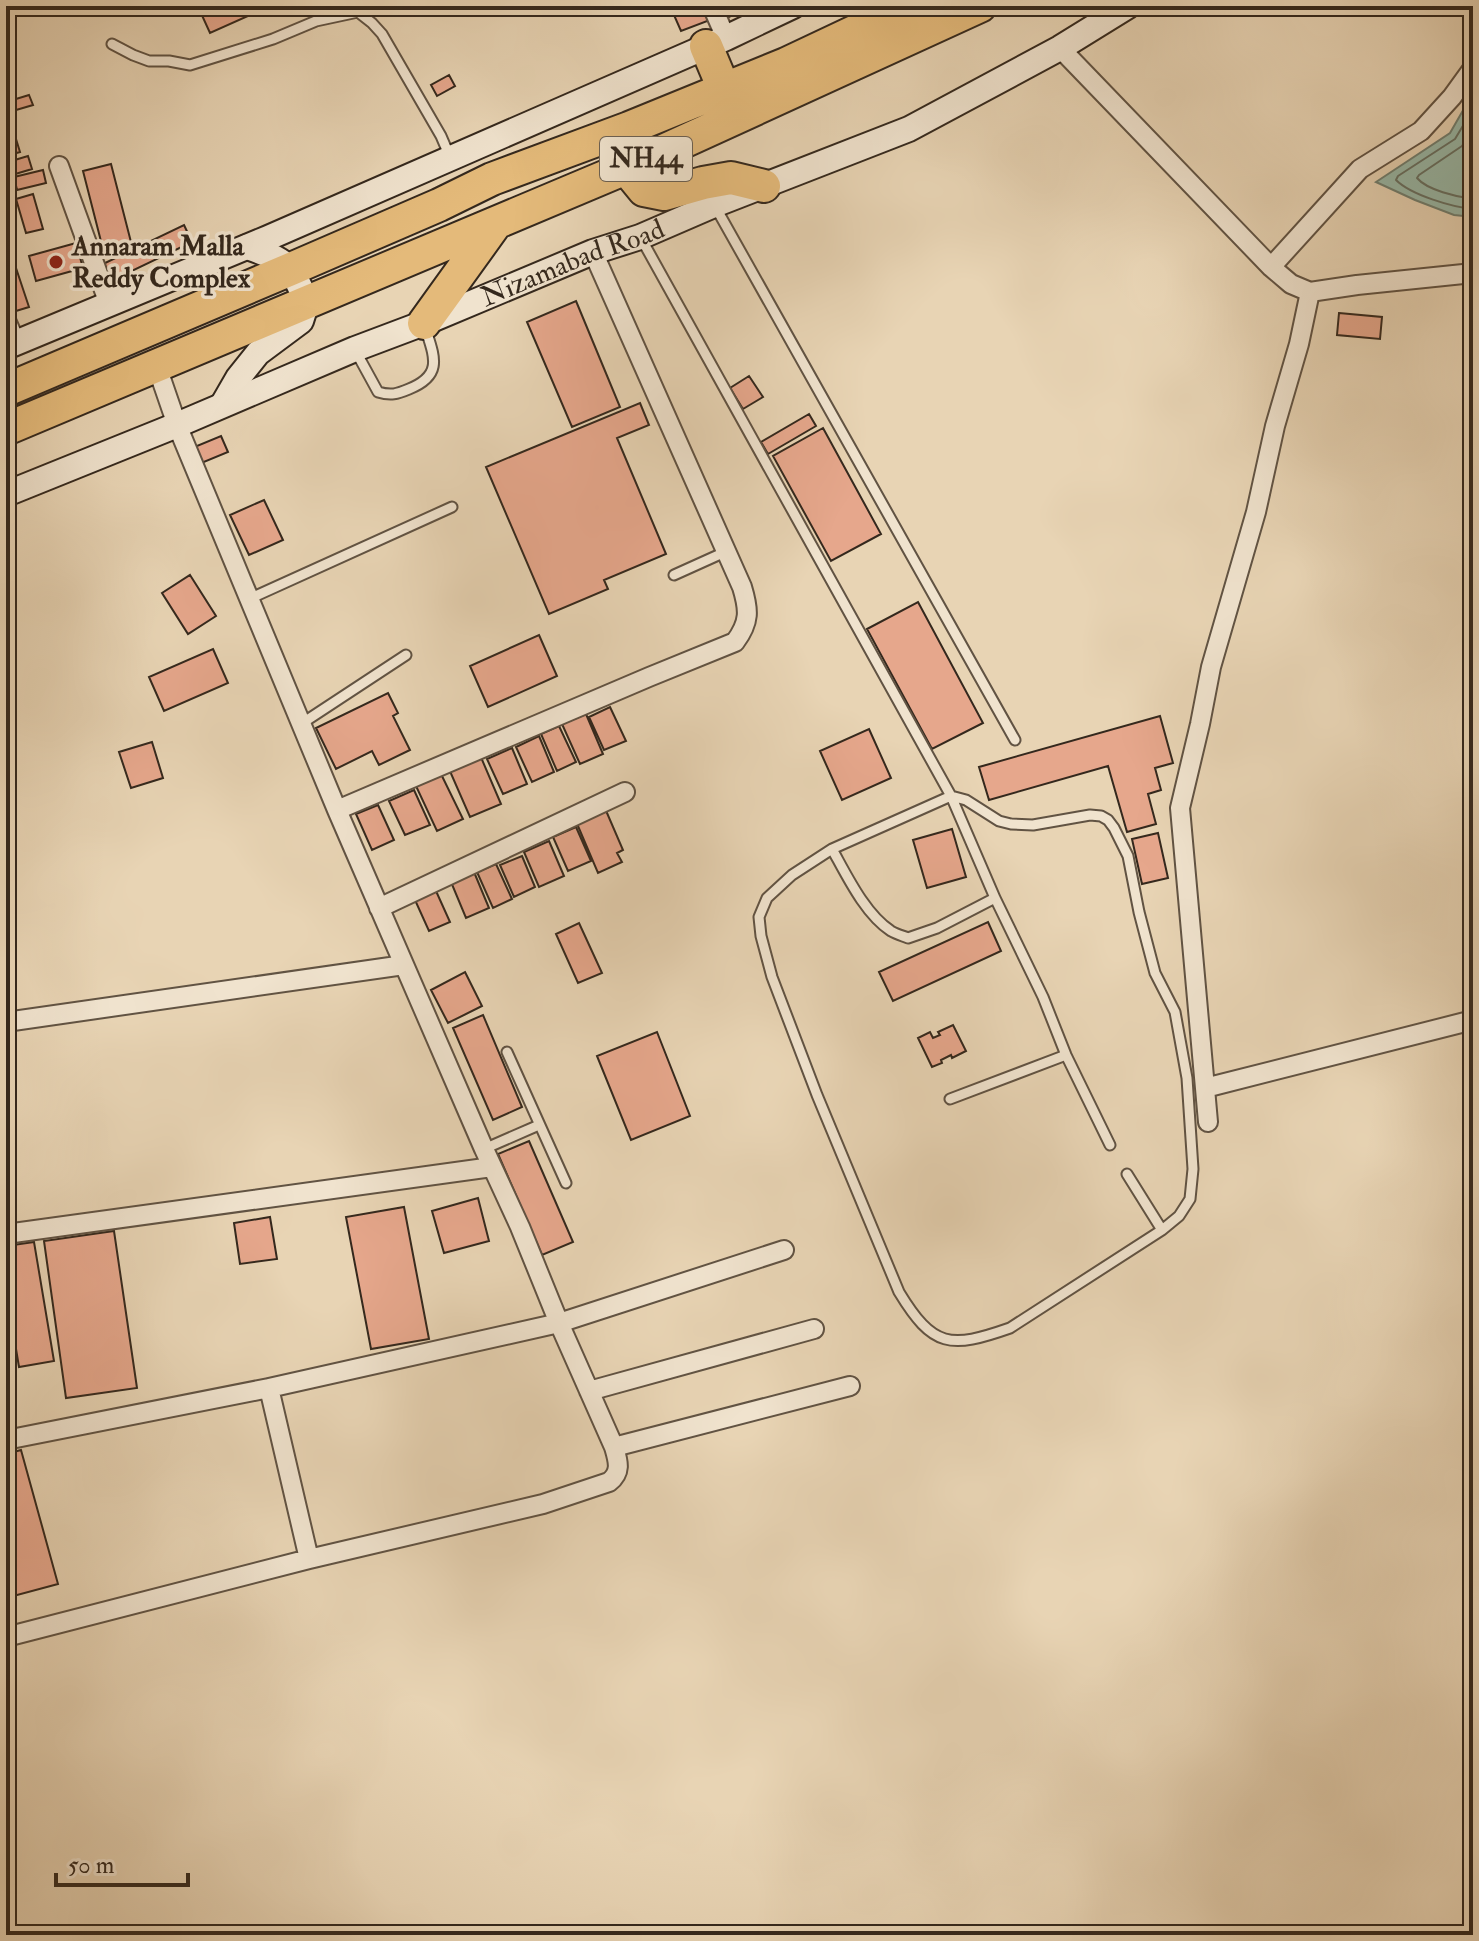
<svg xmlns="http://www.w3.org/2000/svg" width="1479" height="1941" font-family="'IM FELL Double Pica',serif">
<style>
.water{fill:#98b9a9;stroke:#707f71;stroke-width:2}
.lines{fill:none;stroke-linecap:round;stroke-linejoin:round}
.shore{stroke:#667063;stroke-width:2}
.building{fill:#e6a78c;stroke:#34281d;stroke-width:2}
.lane-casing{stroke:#615343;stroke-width:13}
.street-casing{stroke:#615343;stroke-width:22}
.secondary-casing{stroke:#34281d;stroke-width:28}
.highway-casing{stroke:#34281d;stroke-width:36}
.lane{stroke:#f0e3ce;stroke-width:9}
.street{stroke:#f0e3ce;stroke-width:18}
.secondary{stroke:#f0e3ce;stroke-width:24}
.highway{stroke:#e4ba7a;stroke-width:32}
.poi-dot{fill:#8f2418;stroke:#f0e3ce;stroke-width:3}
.labels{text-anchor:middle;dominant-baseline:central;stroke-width:7;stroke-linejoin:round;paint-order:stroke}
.shield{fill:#f0e3ce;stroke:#6c6052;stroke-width:2}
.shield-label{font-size:26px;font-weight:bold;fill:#34281d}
.poi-label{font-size:28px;font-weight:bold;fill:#34281d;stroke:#f0e3ce;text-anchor:start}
.street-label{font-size:28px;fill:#34281d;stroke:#f0e3ce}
</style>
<rect width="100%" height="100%" fill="#e8d4b4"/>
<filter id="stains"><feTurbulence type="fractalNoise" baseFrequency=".0025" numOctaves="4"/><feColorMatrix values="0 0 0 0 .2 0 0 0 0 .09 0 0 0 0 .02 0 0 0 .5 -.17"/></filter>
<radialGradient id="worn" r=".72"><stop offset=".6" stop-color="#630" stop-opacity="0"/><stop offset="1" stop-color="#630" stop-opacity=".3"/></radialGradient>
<!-- water -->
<path class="water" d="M 1473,93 L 1473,217 L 1454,215 L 1415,200 L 1376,182 L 1450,133 Z"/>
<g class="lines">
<!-- shore -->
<path class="shore" d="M 1473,109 L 1455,139 L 1398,176 L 1396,180 C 1411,195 1452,207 1473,209
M 1473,129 L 1462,146 L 1419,175 L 1417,178 C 1427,190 1457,197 1473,199"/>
</g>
<!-- building -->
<path class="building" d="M 212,6 L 270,6 L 210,33 L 200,11 Z
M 670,6 L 704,6 L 710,20 L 681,31 Z
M 718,6 L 747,6 L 748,9 L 724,19 Z
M 449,75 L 455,86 L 437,96 L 431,85 Z
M 29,95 L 33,105 L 6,113 L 6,102 Z
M 12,126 L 20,152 L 6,156 L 6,128 Z
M 28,156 L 32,169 L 12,175 L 8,162 Z
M 111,164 L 132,246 L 104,253 L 83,171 Z
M 43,170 L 46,183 L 17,190 L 14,177 Z
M 33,194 L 43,229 L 26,233 L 16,199 Z
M 184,225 L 192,242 L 111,281 L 103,264 Z
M 76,243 L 83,268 L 36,281 L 29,256 Z
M 15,265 L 29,307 L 16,311 L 6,280 L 6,268 Z
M 576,301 L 620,407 L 572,427 L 527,322 Z
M 1339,313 L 1382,317 L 1380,339 L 1337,335 Z
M 749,376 L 763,397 L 743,409 L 730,388 Z
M 640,403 L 649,425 L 617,438 L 666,554 L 604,580 L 608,589 L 549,614 L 486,467 Z
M 809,414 L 816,426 L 768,454 L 761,442 Z
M 823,428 L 881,534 L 831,561 L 773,456 Z
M 221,436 L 228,452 L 199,464 L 192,448 Z
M 264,500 L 283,540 L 249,555 L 230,515 Z
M 190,575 L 216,616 L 188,634 L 162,593 Z
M 918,602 L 983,723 L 932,749 L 867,629 Z
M 539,635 L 557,676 L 488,707 L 470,666 Z
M 213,649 L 228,683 L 164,711 L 149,677 Z
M 388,693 L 398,713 L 393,716 L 410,750 L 379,765 L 372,751 L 336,769 L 316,728 Z
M 610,707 L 626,741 L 604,750 L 589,717 Z
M 586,714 L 603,754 L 580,764 L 562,724 Z
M 1160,716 L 1173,763 L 1155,768 L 1161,790 L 1148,794 L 1156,824 L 1127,832 L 1108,766 L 989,800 L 979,767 Z
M 559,726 L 576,762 L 557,771 L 541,734 Z
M 869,729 L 891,778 L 842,800 L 820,751 Z
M 539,736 L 554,772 L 532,782 L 516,747 Z
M 152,742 L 163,778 L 131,788 L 119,752 Z
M 512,748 L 527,784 L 503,794 L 487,759 Z
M 480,755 L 501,804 L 470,817 L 449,769 Z
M 441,774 L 463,819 L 437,831 L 416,786 Z
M 414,790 L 430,825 L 405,835 L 389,801 Z
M 378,805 L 394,840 L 372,850 L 356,814 Z
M 604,806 L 623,850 L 617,853 L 622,862 L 598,873 L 575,819 Z
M 576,827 L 591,861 L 568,871 L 553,837 Z
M 952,829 L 966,877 L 927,888 L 913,840 Z
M 1158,833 L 1168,878 L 1142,884 L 1132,839 Z
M 549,841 L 564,876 L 539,887 L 524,852 Z
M 522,856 L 535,887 L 514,897 L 500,865 Z
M 496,864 L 512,899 L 493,908 L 477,872 Z
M 474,872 L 489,908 L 466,918 L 451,882 Z
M 436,891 L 450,922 L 429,931 L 415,900 Z
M 988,922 L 1001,951 L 893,1001 L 879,972 Z
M 579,923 L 602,973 L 578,983 L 556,934 Z
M 465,972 L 482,1006 L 448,1023 L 431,990 Z
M 483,1015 L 522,1107 L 493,1120 L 453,1028 Z
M 953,1025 L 966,1051 L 952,1058 L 951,1055 L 941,1060 L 942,1063 L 932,1067 L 918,1038 L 930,1032 L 933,1038 L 940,1035 L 938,1032 Z
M 657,1032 L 690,1116 L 631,1140 L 597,1056 Z
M 529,1141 L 573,1242 L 542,1255 L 498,1154 Z
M 478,1198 L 489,1241 L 444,1253 L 432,1211 Z
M 404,1207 L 429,1339 L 371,1349 L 346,1217 Z
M 270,1217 L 277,1259 L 240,1264 L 234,1223 Z
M 114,1231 L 137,1388 L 66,1398 L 44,1241 Z
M 34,1242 L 54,1361 L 19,1367 L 6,1289 L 6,1246 Z
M 21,1450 L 58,1584 L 6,1598 L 6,1454 Z"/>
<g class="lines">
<defs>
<path id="lane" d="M 112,44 L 133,55 L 149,61 L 169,61 L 190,65 L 273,39 L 316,21 L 358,12 L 372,23 L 382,34 L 441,136 L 450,157
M 716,208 L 1015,740
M 642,240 L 951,796 L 995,898 L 1043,997 L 1066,1055 L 1110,1145
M 6,309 L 20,341
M 355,350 L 378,392 C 391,396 397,394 409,389 C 444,375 434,356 425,327
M 674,575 L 725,552
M 249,599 L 452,507
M 301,724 L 406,655
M 951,796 L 966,800 L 999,821 L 1011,824 L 1033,825 L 1090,815 L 1101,816 L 1108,820 L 1114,828 L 1128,856 L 1139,912 L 1155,973 L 1175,1012 L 1187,1078 L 1193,1169 L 1190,1199 L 1179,1216 L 1162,1230 L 1010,1328 C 950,1349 933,1348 899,1292 L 817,1095 L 772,977 L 761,936 L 759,917 L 767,898 L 792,875 L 832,849 Z
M 832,849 C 847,876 865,914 891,931 C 896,934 903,936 908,938 L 937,928 L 995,898
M 507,1052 L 566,1183
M 950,1099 L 1066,1055
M 484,1149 L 539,1125
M 1127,1174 L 1162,1230
M 6,1411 L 10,1439"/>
<path id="street" d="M 712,6 L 726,38
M 1060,48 L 1271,267 L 1291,284 L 1310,292 L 1357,285 L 1473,273
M 59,166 L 109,304
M 1271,267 L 1360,169 L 1421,131 L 1452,97 L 1473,68
M 337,810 L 649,677 L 735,642 C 750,622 749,610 742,587 L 593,252
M 379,908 L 625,792
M 6,1022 L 404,965
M 1205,1088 L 1473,1020
M 1208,1122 L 1180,808 L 1200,724 L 1211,667 L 1256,512 L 1275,426 L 1299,344 L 1310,292
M 6,1234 L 492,1167
M 269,1388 L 309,1559
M 589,1391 L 814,1329
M 6,1440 L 269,1388 L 559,1323 L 784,1250
M 614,1447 L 850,1386
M 6,1637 L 309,1559 L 543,1504 L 609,1482 C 622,1472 618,1461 614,1447 L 559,1323 L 520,1227 L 484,1149 L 337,810 L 177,425 L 156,364"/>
<g id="secondary">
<path d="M 6,347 L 268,238 L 726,38 L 793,6"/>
<path d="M 223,404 L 238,378 L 258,353 L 301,321 L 307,302 C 289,263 288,261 247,247"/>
<path id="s1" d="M 6,494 L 177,425 L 355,349 L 424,323 L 593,252 L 640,237 L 714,205 L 909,129 L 1060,48 L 1128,6"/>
</g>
<path id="highway" d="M 706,46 L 724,89
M 626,168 L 644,190 L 664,194 L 703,183 L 731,178 L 764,186
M 424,323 L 496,223
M 6,390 L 291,269 L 439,205 L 492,179 L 629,128 L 786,64 L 909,6
M 6,429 L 626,168 L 980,6"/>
</defs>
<!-- lane casing -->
<use href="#lane" class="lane-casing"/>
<!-- street casing -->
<use href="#street" class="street-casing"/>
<!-- secondary casing -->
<use href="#secondary" class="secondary-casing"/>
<!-- highway casing -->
<use href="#highway" class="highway-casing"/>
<!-- lane -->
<use href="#lane" class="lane"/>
<!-- street -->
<use href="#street" class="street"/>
<!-- secondary -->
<use href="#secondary" class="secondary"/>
<!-- highway -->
<use href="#highway" class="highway"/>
</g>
<!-- markers -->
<circle class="poi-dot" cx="56" cy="262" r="8"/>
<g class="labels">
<!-- shield labels -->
<rect class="shield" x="600" y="137" width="92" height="44" rx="6"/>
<g class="shield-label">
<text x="646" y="159">NH44</text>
</g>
<!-- poi labels -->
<g class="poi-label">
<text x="72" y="246">Annaram Malla<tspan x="72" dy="32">Reddy Complex</tspan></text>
</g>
<!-- street labels -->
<g class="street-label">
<text stroke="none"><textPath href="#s1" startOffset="612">Nizamabad Road</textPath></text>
</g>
</g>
<!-- margin -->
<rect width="1479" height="1941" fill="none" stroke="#e8d4b4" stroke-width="32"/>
<rect x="8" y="8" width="1463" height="1925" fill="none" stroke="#34281d" stroke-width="4"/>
<rect x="16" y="16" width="1447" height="1909" fill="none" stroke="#34281d" stroke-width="2"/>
<!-- scale -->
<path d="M56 1873v12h132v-12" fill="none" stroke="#34281d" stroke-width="4"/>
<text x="68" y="1873" font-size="24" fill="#34281d" stroke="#f0e3ce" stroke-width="6" paint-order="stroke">50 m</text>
<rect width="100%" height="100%" filter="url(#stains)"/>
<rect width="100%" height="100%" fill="url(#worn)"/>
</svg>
